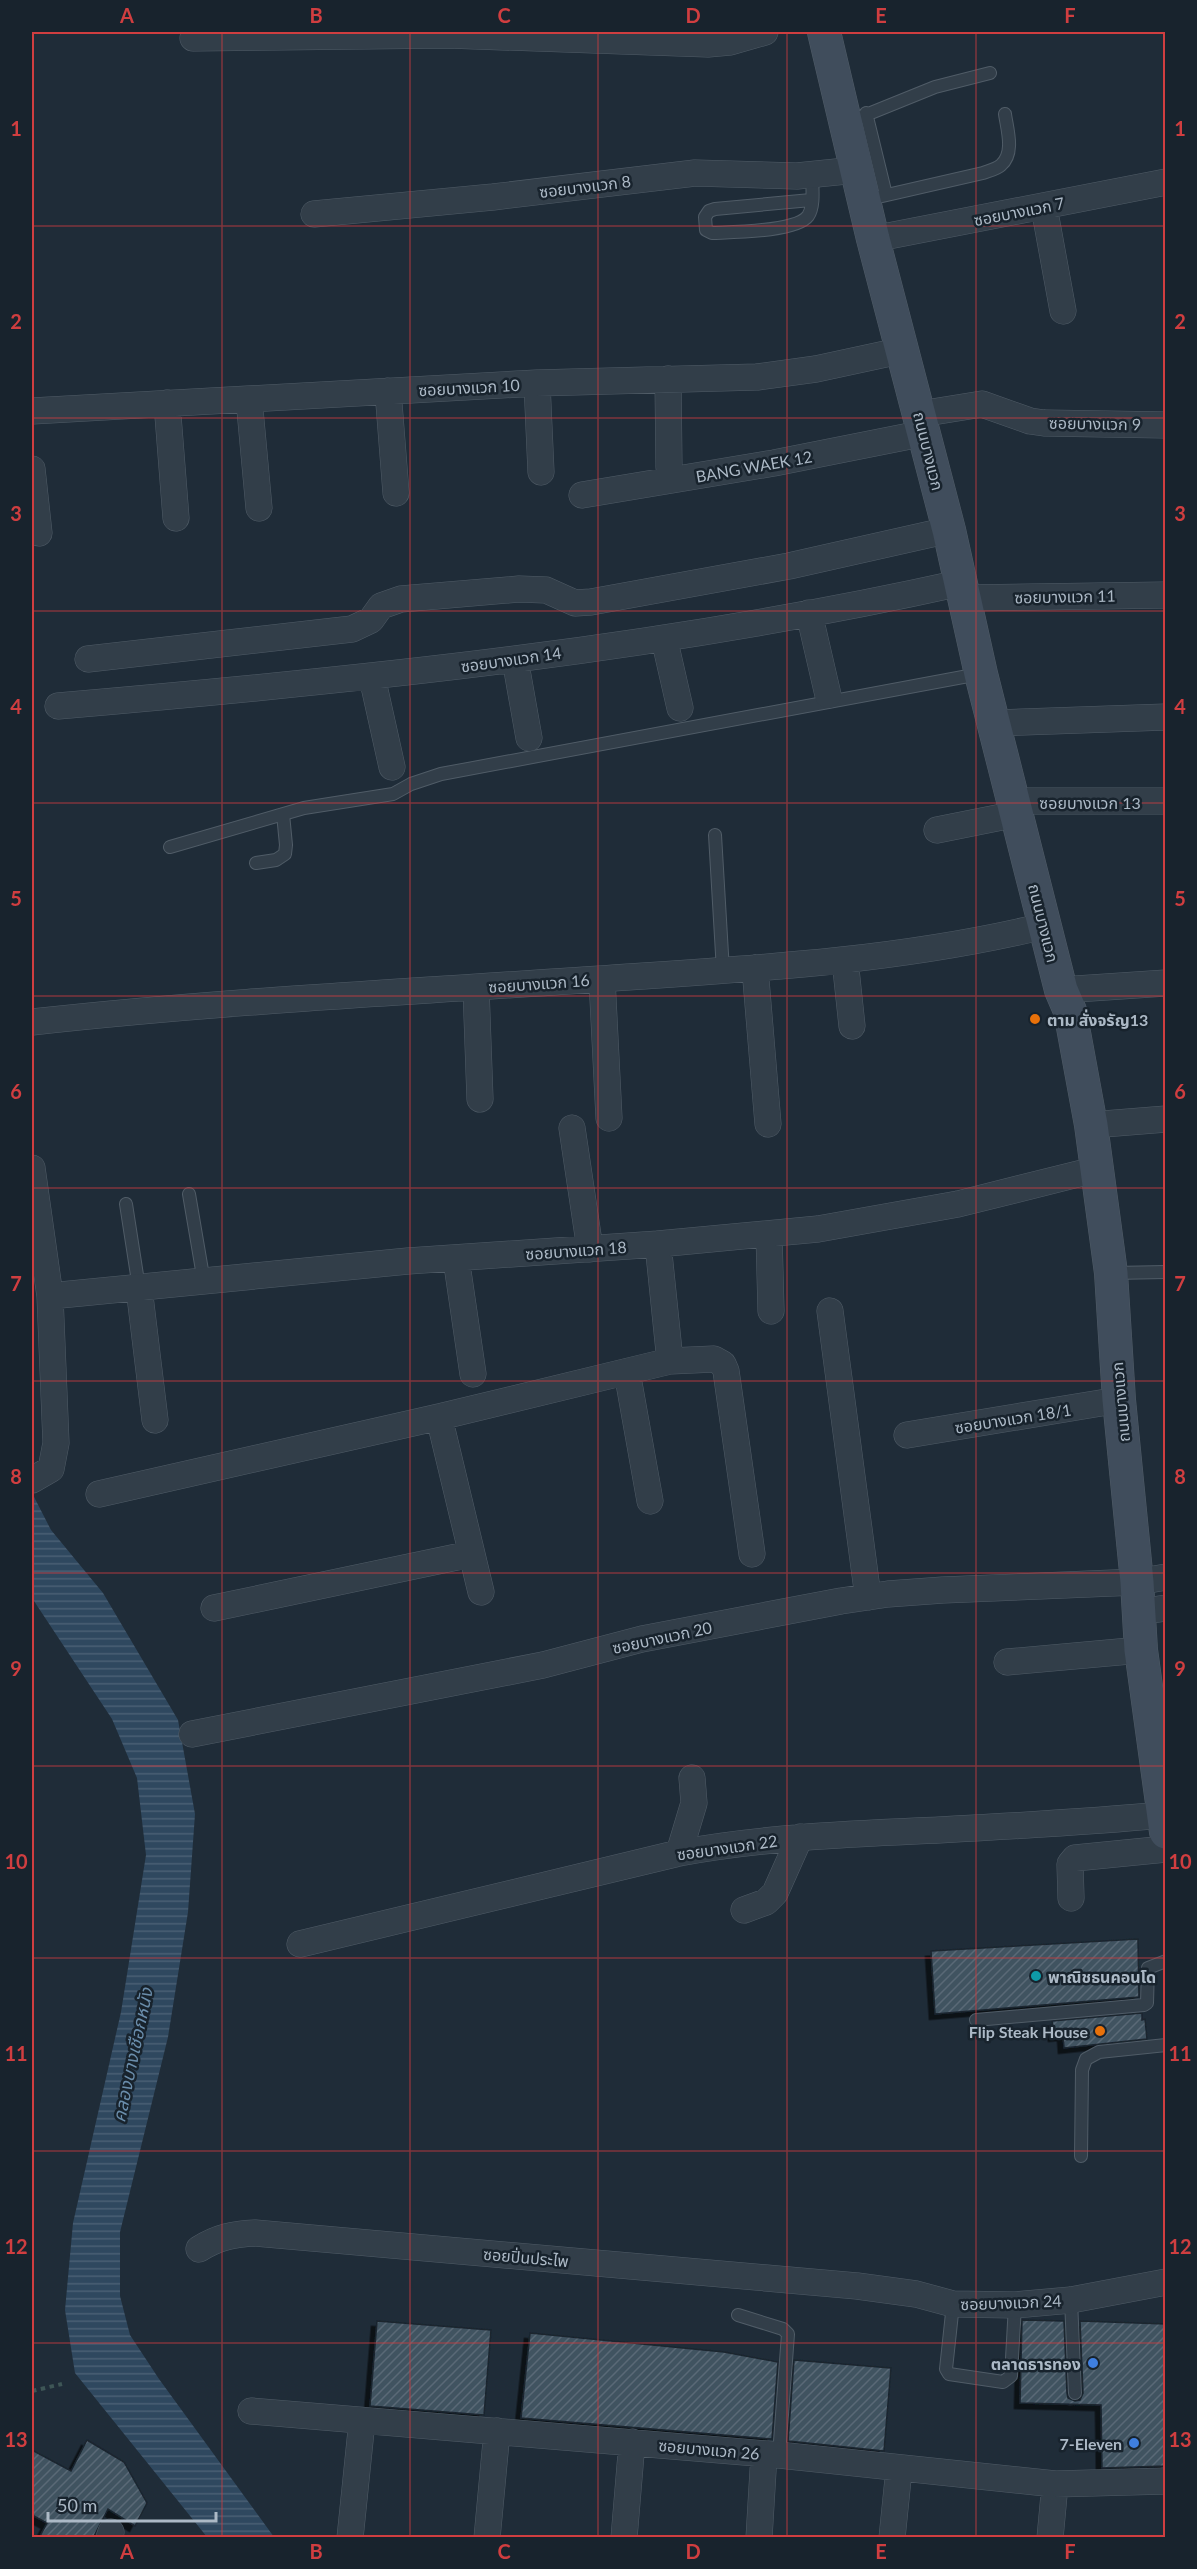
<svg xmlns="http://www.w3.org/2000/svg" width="1197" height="2569" font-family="Lato,'Noto Sans Thai',sans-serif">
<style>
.water{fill:url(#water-rules)}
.building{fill:url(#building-hatch);stroke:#1a252f;stroke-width:1.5;filter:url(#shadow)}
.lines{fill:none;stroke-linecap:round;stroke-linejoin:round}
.service-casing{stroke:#505c67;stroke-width:14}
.minor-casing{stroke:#505c67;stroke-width:27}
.secondary-casing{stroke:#505c67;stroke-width:34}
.path{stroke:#3e5656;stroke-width:4;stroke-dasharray:4.5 4.5;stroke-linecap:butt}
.service{stroke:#323e49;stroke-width:12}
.minor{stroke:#323e49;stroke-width:26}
.secondary{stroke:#404d5c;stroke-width:33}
.grid{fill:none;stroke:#d03e40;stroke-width:1.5;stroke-opacity:0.55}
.food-dot{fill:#e8710a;stroke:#18232d;stroke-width:2}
.culture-dot{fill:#0f9aa8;stroke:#18232d;stroke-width:2}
.shop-dot{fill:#3f7fe0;stroke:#18232d;stroke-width:2}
.labels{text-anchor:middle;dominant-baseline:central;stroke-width:5;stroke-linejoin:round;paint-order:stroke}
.street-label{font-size:16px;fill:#acb9c6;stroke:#18232d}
.poi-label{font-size:16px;font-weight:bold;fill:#acb9c6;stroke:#18232d;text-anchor:end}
.water-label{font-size:18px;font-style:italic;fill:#6a8dab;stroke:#18232d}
.neatline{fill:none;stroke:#d03e40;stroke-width:2}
.grid-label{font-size:20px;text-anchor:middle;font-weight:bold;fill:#d03e40}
</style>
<defs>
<pattern id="water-rules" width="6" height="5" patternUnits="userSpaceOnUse" patternTransform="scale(1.5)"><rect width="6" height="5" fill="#2f485f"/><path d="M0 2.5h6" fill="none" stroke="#4a6074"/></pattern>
<pattern id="building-hatch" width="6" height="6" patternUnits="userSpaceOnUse" patternTransform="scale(1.5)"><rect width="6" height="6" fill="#415261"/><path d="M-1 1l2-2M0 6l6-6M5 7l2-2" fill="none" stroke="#5a6976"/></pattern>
<filter id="shadow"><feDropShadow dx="-5.5" dy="5.5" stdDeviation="0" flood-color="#0009"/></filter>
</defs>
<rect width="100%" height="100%" fill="#1f2c38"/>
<!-- water -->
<path class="water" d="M 32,1493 L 51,1530 L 103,1593 L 178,1720 L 195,1814 L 188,1912 L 168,2037 L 120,2232 L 120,2296 L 130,2335 L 159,2379 L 274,2537 L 207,2537 L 75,2373 L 65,2310 L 73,2223 L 121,2012 L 146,1855 L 137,1778 L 112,1719 L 32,1598 Z"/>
<!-- building -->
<path class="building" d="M 1138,1939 L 1139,1997 L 935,2014 L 931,1951 Z
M 1142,2013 L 1142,2020 L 1145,2019 L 1147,2039 L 1064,2048 L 1063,2035 L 1054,2036 L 1052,2021 Z
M 1022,2320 L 1064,2321 L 1067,2393 L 1068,2398 L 1075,2401 L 1080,2400 L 1083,2393 L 1080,2321 L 1166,2324 L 1166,2466 L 1102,2468 L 1101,2405 L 1020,2403 Z
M 377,2321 L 491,2330 L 484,2415 L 370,2406 Z
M 530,2333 L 724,2352 L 778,2362 L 772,2439 L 521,2418 Z
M 794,2360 L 891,2368 L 884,2451 L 788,2441 Z
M 87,2440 L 124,2462 L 147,2503 L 135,2526 L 108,2509 L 93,2538 L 39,2538 L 47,2523 L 32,2515 L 32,2450 L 71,2471 Z"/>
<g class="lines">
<defs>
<path id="service" d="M 866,113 L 886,195
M 846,123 L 935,87 L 990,73
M 811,200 L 715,209 L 709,211 L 705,217 L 706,230 L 712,233 C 732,232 796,232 808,216 C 815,206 812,186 812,174
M 865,200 L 983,173 C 988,171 997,169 1001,165 C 1015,153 1007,129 1005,114
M 715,835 L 723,971
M 170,847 L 304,808 L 393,794 L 411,784 L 441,774 L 979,674
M 256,863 L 276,860 L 285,854 L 286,845 L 283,814
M 189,1194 L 204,1282
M 126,1204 L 139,1288
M 1113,1273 L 1166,1272
M 976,2020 L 1144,2005 L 1147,2003 L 1148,1968 L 1166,1961
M 1081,2156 L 1082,2070 L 1086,2059 L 1099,2052 L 1166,2045
M 1071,2300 L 1075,2393
M 953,2304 L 946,2369 L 949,2374 L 1003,2382 L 1011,2376 L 1015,2305
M 738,2315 L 783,2329 L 788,2334 L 779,2455"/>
<path id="minor" d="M 193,38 L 448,35 L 708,44 L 730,42 L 765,32
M 1044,207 L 1063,311
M 314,214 L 493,197 L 695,173 L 797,176 L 856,170
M 873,239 L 1166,182
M 668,379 L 669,467
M 537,383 L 541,472
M 388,391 L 396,493
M 249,399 L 259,508
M 167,403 L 176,518
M 32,411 L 537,383 L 757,377 L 816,369 L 904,350
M 920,414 L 982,404 L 1030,421 L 1044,423 L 1166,425
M 32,469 L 39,533
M 582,495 L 774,463 L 925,433
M 964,598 L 1166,595
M 809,613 L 828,695
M 664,638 L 680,708
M 88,659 L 352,629 L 371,620 L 381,606 L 401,599 L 519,589 L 546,590 L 575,603 L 591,602 L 789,566 L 949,530
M 515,659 L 529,738
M 372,677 L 392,767
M 58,706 C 361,680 664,649 960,583
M 995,723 L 1166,717
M 1014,801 L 1166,801
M 937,830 L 1017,814
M 845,960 L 852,1026
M 755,968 L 768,1124
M 602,979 L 609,1118
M 476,988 L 480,1099
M 1061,990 L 1166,983
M 32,1022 C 230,1000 429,991 628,977 C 768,968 908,959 1044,926
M 1091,1125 L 1166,1119
M 572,1128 L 590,1249
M 32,1168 L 50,1296 L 56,1443 L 51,1469 L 32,1480
M 769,1234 L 771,1311
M 456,1258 L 473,1374
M 139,1288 L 155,1420
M 50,1296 L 408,1261 L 658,1244 L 818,1229 L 958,1204 L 1098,1169
M 830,1311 L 868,1597
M 670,1361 L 714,1359 L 723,1364 L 726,1371 L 752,1554
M 627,1372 L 650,1501
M 439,1417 L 481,1592
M 907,1435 L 1119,1400
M 99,1494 L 439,1417 L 670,1361 L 658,1244
M 214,1608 L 471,1554
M 1139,1612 L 1166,1608
M 1007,1662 L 1141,1650
M 192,1734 L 543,1665 L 642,1639 L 841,1601 L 888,1594 L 943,1590 L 1137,1582 L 1166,1577
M 679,1853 L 694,1803 L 692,1778
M 1071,1898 L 1070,1864 L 1075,1858 L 1166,1849
M 744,1910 L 766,1902 L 775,1893 L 800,1837
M 300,1944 L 679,1853 C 765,1837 852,1834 939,1830 C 1014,1826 1088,1822 1163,1815
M 199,2249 C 218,2237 234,2234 255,2233 L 857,2286 L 916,2294 L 953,2304 L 1015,2305 L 1071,2300 L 1166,2282
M 251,2411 L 779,2455 L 1055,2484 L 1166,2481
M 109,2538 L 111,2532
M 350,2538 L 362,2421
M 487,2538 L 497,2431
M 624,2538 L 632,2442
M 759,2538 L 764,2454
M 892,2538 L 899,2469
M 1050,2538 L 1055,2484"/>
<path id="secondary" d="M 824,32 L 873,239 L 949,530 L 981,674 L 1061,990 L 1070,1011 L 1091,1125 L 1111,1273 L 1119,1400 L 1137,1582 L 1141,1650 L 1166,1832"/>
</defs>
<!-- service casing -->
<use href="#service" class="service-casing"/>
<!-- minor casing -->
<use href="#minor" class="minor-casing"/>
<!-- secondary casing -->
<use href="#secondary" class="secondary-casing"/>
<!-- path -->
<path class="path" d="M 32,2391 L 62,2384"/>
<!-- service -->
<use href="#service" class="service"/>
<!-- minor -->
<use href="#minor" class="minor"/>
<!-- secondary -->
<use href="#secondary" class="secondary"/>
</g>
<!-- grid -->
<path class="grid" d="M 222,32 L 222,2538M 410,32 L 410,2538M 598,32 L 598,2538M 787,32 L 787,2538M 976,32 L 976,2538M 32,226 L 1166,226M 32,418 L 1166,418M 32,611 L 1166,611M 32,803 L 1166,803M 32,996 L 1166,996M 32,1188 L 1166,1188M 32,1381 L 1166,1381M 32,1573 L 1166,1573M 32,1766 L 1166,1766M 32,1958 L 1166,1958M 32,2151 L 1166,2151M 32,2343 L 1166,2343"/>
<!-- markers -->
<g class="food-dot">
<circle cx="1035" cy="1019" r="6"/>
<circle cx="1100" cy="2031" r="6"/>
</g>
<circle class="culture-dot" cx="1036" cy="1976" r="6"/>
<g class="shop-dot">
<circle cx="1093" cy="2363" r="6"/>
<circle cx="1134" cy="2443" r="6"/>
</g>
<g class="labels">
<!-- street labels -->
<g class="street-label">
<text transform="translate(585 186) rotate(-7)">ซอยบางแวก 8</text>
<text transform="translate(1019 211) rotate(-11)">ซอยบางแวก 7</text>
<text transform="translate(469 387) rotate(-3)">ซอยบางแวก 10</text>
<text transform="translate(1095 423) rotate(1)">ซอยบางแวก 9</text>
<text transform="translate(929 451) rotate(76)">ถนนบางแวก</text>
<text transform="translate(754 466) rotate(-10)">BANG WAEK 12</text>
<text transform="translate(1065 596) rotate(-1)">ซอยบางแวก 11</text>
<text transform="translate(511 659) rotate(-8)">ซอยบางแวก 14</text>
<text x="1090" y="802">ซอยบางแวก 13</text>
<text transform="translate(1044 923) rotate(76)">ถนนบางแวก</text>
<text transform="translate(539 983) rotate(-4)">ซอยบางแวก 16</text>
<text transform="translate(576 1250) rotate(-4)">ซอยบางแวก 18</text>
<text transform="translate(1120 1402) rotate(-95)">ถนนบางแวก</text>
<text transform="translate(1013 1418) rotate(-9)">ซอยบางแวก 18/1</text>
<text transform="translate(662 1637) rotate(-12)">ซอยบางแวก 20</text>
<text transform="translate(727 1847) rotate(-8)">ซอยบางแวก 22</text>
<text transform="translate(526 2257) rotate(5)">ซอยปิ่นประไพ</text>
<text transform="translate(1011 2302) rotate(-2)">ซอยบางแวก 24</text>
<text transform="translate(709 2449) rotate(5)">ซอยบางแวก 26</text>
</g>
<!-- poi labels -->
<g class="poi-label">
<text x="1047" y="1019" text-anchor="start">ตาม สั่งจรัญ13</text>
<text x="1048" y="1976" text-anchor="start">พาณิชธนคอนโด</text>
<text x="1088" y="2031">Flip Steak House</text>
<text x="1081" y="2363">ตลาดธารทอง</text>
<text x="1122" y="2443">7-Eleven</text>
</g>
<!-- water labels -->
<g class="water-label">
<text transform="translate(132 2055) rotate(-78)">คลองบางเชือกหนัง</text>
</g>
</g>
<!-- border -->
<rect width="1197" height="2569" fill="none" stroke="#18232d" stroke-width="66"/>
<!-- scale -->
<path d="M48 2512v9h168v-9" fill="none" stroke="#acb9c6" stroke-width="3"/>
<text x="57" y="2512" font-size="18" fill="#acb9c6" stroke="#18232d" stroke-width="4.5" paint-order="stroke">50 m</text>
<rect x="33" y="33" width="1131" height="2503" class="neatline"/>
<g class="grid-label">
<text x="127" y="23">A</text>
<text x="316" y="23">B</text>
<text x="504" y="23">C</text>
<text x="693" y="23">D</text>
<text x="881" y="23">E</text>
<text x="1070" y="23">F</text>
<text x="16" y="136">1</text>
<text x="1180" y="136">1</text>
<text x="16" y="329">2</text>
<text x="1180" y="329">2</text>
<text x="16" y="521">3</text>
<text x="1180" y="521">3</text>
<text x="16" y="714">4</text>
<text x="1180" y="714">4</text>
<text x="16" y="906">5</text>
<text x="1180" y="906">5</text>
<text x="16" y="1099">6</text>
<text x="1180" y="1099">6</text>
<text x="16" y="1291">7</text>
<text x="1180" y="1291">7</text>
<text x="16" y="1484">8</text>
<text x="1180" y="1484">8</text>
<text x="16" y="1676">9</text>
<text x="1180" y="1676">9</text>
<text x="16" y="1869">10</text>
<text x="1180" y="1869">10</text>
<text x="16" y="2061">11</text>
<text x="1180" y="2061">11</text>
<text x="16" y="2254">12</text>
<text x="1180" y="2254">12</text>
<text x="16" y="2447">13</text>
<text x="1180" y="2447">13</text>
<text x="127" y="2559">A</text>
<text x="316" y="2559">B</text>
<text x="504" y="2559">C</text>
<text x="693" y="2559">D</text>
<text x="881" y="2559">E</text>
<text x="1070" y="2559">F</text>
</g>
</svg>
